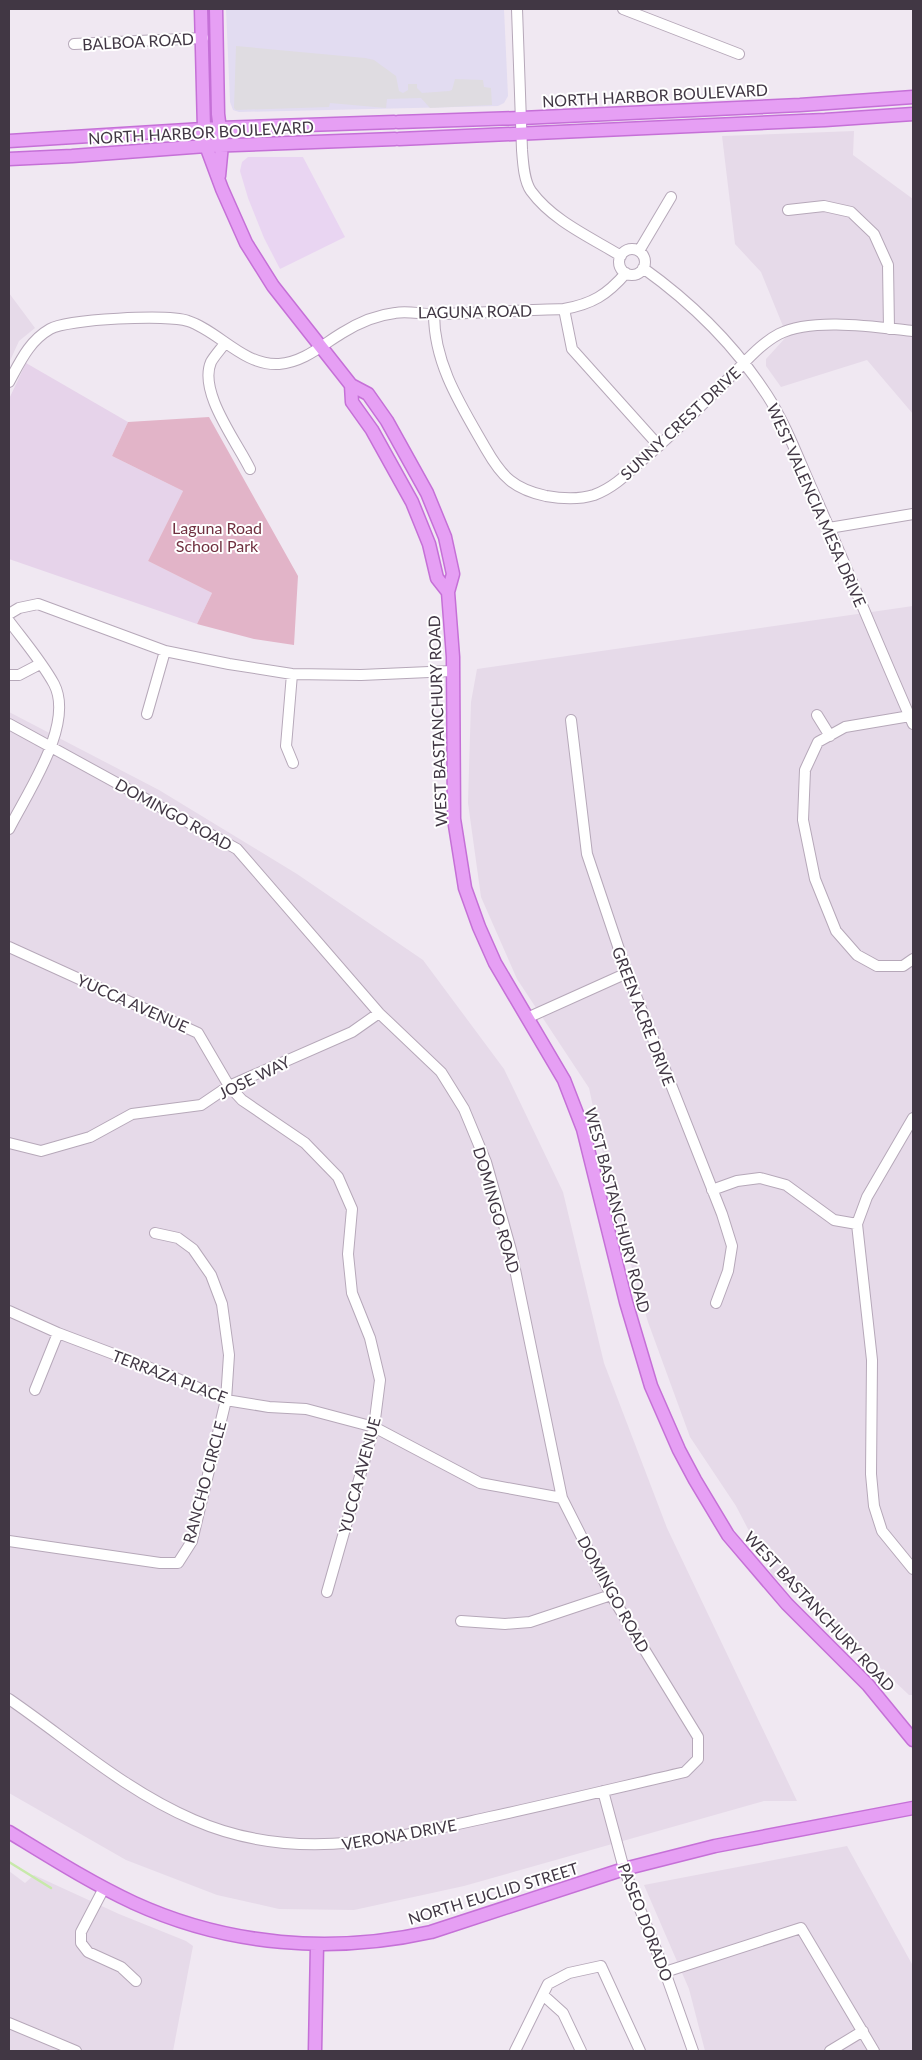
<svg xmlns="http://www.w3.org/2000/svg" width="922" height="2060" font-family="Lato,sans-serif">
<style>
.residential{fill:#e6dae9}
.commercial{fill:#e9d5f2}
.education{fill:#e6d3ea}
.medical{fill:#e2dcf1}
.green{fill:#e2b4c8}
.parking{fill:#dfdce1}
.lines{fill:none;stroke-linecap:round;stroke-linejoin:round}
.stream{stroke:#c7e9aa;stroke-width:2.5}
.minor-casing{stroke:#b6a8b9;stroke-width:12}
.major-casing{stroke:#c570d7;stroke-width:15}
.minor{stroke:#fff;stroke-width:10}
.major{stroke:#e69ff4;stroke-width:12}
.labels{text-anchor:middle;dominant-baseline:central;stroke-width:4;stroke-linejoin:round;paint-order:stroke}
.street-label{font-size:16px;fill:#413744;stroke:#fff}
.park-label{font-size:16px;fill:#703040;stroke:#fff}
</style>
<rect width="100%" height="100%" fill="#f0e8f2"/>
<!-- residential -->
<path class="residential" d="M 854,131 L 853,155 L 913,199 L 913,414 L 867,360 L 781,387 L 766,366 L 766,359 L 787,336 L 761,272 L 735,244 L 722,136 Z
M 9,293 L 35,328 L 19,341 L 9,363 Z
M 913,606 L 913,1695 L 909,1695 L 834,1624 L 772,1575 L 736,1506 L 690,1437 L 648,1322 L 616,1214 L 589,1088 L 517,979 L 481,897 L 468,803 L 471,702 L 477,669 Z
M 9,712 L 159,790 L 297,874 L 423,960 L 504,1069 L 563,1192 L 604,1363 L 667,1528 L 797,1801 L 764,1801 L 464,1886 L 354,1910 L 279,1909 L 217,1895 L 126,1860 L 9,1793 Z
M 847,1846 L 913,1966 L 913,2051 L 705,2051 L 689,1989 L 644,1885 Z
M 9,1871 L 25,1883 L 34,1875 L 119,1914 L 186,1941 L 193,1946 L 173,2051 L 9,2051 Z"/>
<!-- commercial -->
<path class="commercial" d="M 248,157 L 303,157 L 345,237 L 280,269 L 264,238 L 248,198 L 240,171 L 242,162 Z"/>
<!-- education -->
<path class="education" d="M 26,363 L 128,422 L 112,456 L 183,491 L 148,561 L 212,593 L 197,624 L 9,559 L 9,399 Z"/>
<!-- medical -->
<path class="medical" d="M 226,9 L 504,9 L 508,96 L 504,103 L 498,106 L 239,112 L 233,110 L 230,102 Z"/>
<!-- green -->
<path class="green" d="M 209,417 L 298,576 L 294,645 L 254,639 L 197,624 L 212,593 L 148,561 L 183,491 L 112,456 L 128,422 Z"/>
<!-- parking -->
<path class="parking" d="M 236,46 L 365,58 L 374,60 L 396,76 L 399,91 L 403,93 L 408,90 L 408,84 L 417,84 L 417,88 L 422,93 L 449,91 L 452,90 L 455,79 L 483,80 L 484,87 L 491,88 L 492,105 L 430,108 L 421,98 L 387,99 L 386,108 L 330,103 L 329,107 L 236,110 L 234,108 Z"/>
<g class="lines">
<!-- stream -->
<path class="stream" d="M 9,1862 L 51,1888"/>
<defs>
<path id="minor" d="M 517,9 L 522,150 C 523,163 524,181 531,191 C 553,221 590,237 621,256
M 623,9 L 739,54
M 74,44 L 203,38
M 788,210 L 824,206 L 851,212 L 874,234 L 888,265 L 889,329
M619 262a13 13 0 1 1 26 0a13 13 0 1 1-26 0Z
M 639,251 L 671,197
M 643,268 C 692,303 734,344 767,395 C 787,426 800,463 816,498 C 849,573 880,649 913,724
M 564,309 L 572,349 L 659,446
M 434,314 C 434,365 462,407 486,449 C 502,477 514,489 546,496 C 563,499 578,500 594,495 C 613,488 626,475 640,462 C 674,434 705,402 736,371 C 749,358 762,343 779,334 C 812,317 876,327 913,331
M 225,343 C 221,349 215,355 211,362 C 198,392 237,442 250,469
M 9,382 C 20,362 29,341 50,329 C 67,319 169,314 188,321 C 219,331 243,366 279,364 C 304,362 322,345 342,333 C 358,323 377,315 395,313 C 408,310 423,315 436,314 C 479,313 522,310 564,309 C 592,304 607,295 626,273
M 829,528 L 913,514
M 9,614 L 19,608 L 38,604 L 165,651 L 229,664 L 292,674 L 361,675 L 452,671
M 9,621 C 24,641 42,662 54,684 C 75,724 27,793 9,829
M 292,674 L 286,746 L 293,763
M 9,675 L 19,675 L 40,664
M 147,714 L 165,651
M 817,715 L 830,736
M 910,716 L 845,727 L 818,742 L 805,770 L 803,820 L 815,879 L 836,931 L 857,955 L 877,966 L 903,966 L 913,959
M 571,720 L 587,854 L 627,973 L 722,1214 L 732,1246 L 728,1271 L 716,1303
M 9,724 L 237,849 L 379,1013 L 441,1072 L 464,1109 L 486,1162 L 511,1250 L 562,1498 L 611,1595 L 698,1737 L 698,1759 L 685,1772 C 620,1787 555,1803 490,1817 C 389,1839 295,1864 194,1820 C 126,1791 70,1741 9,1699
M 9,947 L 198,1033 L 229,1086 L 242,1100 L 305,1143 L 338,1177 L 352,1209 L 348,1254 L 352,1293 L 370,1338 L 380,1380 L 374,1427 L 327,1592
M 527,1018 L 627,973
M 913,1118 L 867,1197 L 857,1224 L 872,1360 L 871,1474 L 874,1506 L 882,1531 L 913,1569
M 9,1143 L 41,1151 L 90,1137 L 132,1114 L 201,1105 L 229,1086 L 352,1032 L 379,1013
M 712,1190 L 737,1181 L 760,1178 L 786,1185 L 834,1220 L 857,1224
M 9,1311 L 58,1333 L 169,1375 L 226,1400 L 269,1407 L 306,1409 L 374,1427 L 480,1483 L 562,1498
M 35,1390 L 58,1333
M 9,1541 L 160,1563 L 178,1563 L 192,1541 L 226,1400 L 229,1355 L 222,1304 L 211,1275 L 193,1249 L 178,1238 L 155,1233
M 461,1621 L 505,1624 L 530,1622 L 611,1595
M 603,1791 L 624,1869 L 665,1972 L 693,2051
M 104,1888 L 81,1932 L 81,1943 L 88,1952 L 121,1967 L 136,1981
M 665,1972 L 801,1928 L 874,2051
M 543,1995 L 563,2013 L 581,2051
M 9,2023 L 76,2051
M 515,2051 L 548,1984 L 569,1973 L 601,1966 L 640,2051
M 830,2051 L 863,2031"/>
<path id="major" d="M 201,9 L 204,130 L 206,146 L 222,189 L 246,243 L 273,286 L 351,385 L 368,394 L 387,421 L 427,493 L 445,537 L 453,574 L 448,592 L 453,657 L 454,819 L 465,888 L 479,927 L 495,963 L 564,1080 L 583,1129 L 626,1302 L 651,1386 L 679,1450 L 695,1480 L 728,1535 L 787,1604 L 868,1685 L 913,1740
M 216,9 L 218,114 L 222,145 L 219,176
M 398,122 L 521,118 L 800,105 L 913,97
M 399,139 L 825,120 L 913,114
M 9,141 L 219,128 L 394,122
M 9,159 L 72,156 L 206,146 L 395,139
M 351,385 L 352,402 L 372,430 L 412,502 L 429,544 L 437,578 L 448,592
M 9,1832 C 50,1857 91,1883 134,1903 C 228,1946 332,1954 431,1932 L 624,1869 L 715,1846 L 913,1808
M 315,2051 L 317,1945"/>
</defs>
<!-- minor casing -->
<use href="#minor" class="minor-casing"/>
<!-- major casing -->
<use href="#major" class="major-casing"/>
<!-- minor -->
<use href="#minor" class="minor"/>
<!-- major -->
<use href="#major" class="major"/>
</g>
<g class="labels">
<!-- street labels -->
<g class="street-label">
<text transform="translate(138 41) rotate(-3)">BALBOA ROAD</text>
<text transform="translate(655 95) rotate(-3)">NORTH HARBOR BOULEVARD</text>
<text transform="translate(201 132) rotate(-3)">NORTH HARBOR BOULEVARD</text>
<text transform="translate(475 311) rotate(-1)">LAGUNA ROAD</text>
<text transform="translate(680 423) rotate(-43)">SUNNY CREST DRIVE</text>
<text transform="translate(817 505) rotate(66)">WEST VALENCIA MESA DRIVE</text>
<text transform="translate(437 721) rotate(-92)">WEST BASTANCHURY ROAD</text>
<text transform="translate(174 814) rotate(29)">DOMINGO ROAD</text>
<text transform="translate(133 1003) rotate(24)">YUCCA AVENUE</text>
<text transform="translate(644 1016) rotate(69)">GREEN ACRE DRIVE</text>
<text transform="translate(254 1077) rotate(-26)">JOSE WAY</text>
<text transform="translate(497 1210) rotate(74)">DOMINGO ROAD</text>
<text transform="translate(618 1210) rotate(75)">WEST BASTANCHURY ROAD</text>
<text transform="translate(170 1376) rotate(21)">TERRAZA PLACE</text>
<text transform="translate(359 1475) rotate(-75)">YUCCA AVENUE</text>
<text transform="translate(204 1482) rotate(-75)">RANCHO CIRCLE</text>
<text transform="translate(614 1594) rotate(61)">DOMINGO ROAD</text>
<text transform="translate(820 1611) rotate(47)">WEST BASTANCHURY ROAD</text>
<text transform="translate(399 1834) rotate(-10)">VERONA DRIVE</text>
<text transform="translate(493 1893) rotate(-17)">NORTH EUCLID STREET</text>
<text transform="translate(646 1922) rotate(69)">PASEO DORADO</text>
</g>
<!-- park labels -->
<g class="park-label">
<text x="217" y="527">Laguna Road<tspan x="217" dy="18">School Park</tspan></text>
</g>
</g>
<!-- border -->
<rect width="922" height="2060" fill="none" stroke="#413744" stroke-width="20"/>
</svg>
